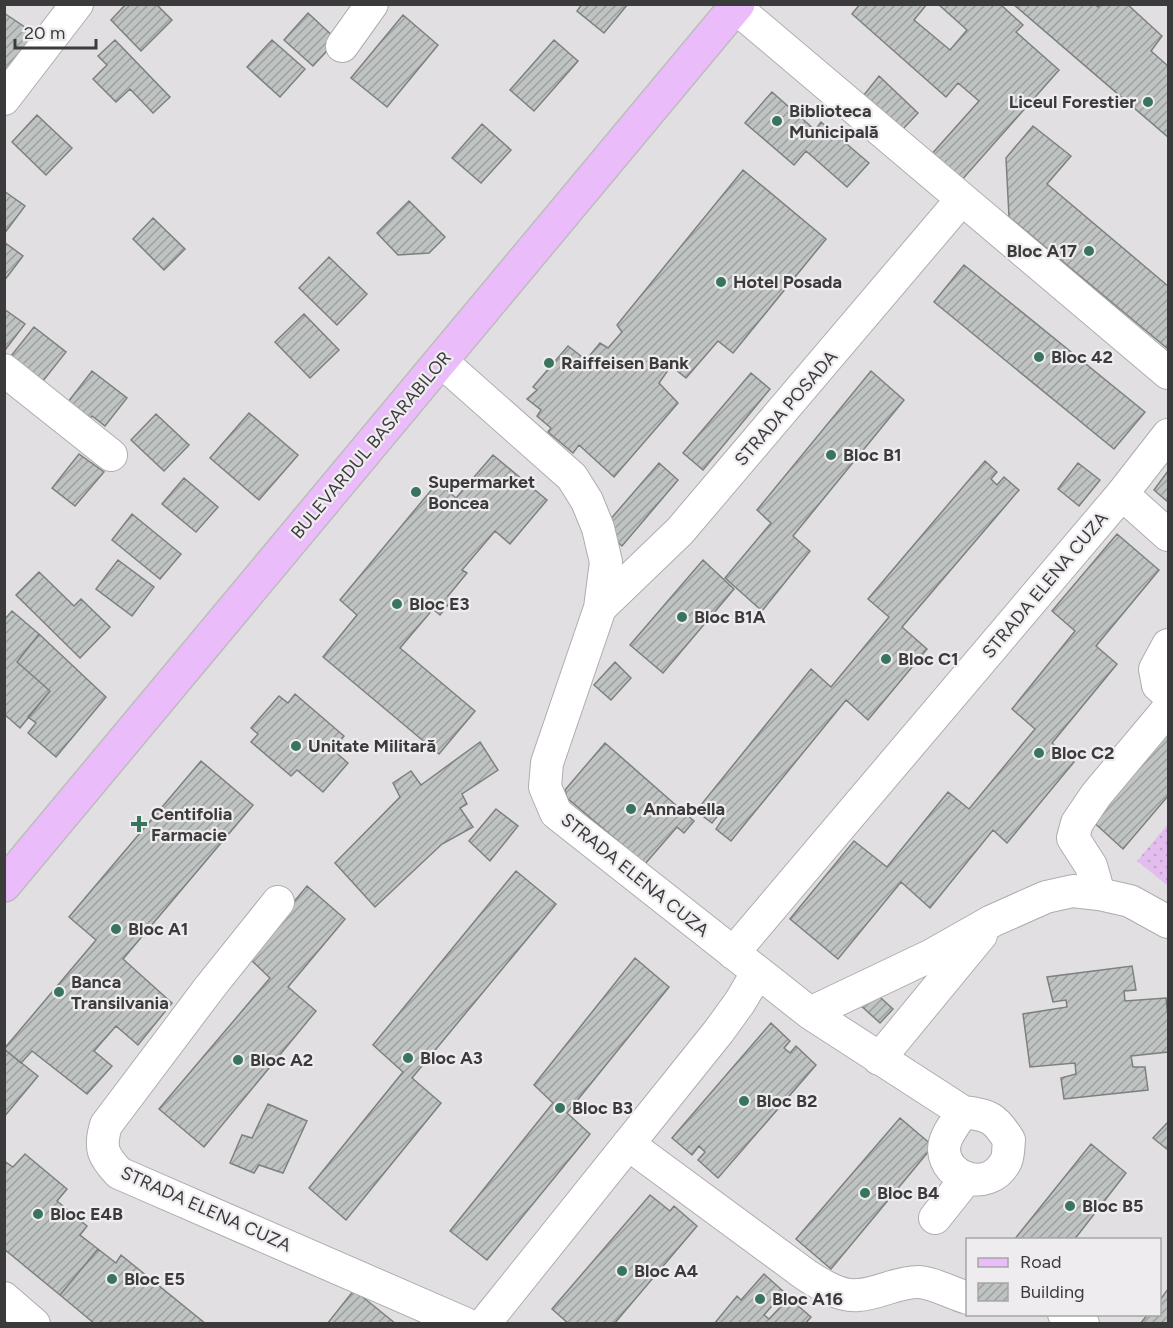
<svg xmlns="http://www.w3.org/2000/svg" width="1173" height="1328" font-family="Figtree,sans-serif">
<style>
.park{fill:url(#park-dots)}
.building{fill:url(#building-hatch);stroke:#7c817f;stroke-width:1.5}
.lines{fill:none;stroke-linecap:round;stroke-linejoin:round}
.minor-casing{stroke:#afacb0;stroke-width:34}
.major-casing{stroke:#bdbcbd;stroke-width:36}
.minor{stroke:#fff;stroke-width:32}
.major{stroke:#ebbcfa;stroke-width:33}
.poi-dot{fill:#39745d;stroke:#efecf0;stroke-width:2}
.labels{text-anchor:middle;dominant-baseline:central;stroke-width:4.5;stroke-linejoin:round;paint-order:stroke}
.poi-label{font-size:18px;font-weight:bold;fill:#3c3b3c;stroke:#efecf0;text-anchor:start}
.street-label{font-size:18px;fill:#3c3b3c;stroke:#efecf0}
</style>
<defs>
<pattern id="park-dots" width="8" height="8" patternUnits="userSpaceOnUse" patternTransform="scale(1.5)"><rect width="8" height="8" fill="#e2bdee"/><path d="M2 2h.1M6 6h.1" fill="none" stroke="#c3a3cd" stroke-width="1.8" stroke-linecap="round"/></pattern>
<pattern id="building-hatch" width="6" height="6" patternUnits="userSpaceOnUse" patternTransform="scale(1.5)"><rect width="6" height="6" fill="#bfc3c1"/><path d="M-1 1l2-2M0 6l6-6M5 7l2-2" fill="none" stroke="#9ca09e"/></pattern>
</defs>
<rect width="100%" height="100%" fill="#e2dfe3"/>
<!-- park -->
<path class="park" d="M 1168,824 L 1168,886 L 1137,861 Z"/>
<!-- building -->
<path class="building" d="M 126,4 L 156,4 L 172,20 L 141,51 L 111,20 Z
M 582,4 L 628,4 L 604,33 L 577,11 Z
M 860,4 L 927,4 L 914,20 L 950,50 L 967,30 L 938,4 L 1000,4 L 1023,25 L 1016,32 L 1059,70 L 960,182 L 930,156 L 979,101 L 958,83 L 946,97 L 852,14 Z
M 1013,4 L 1095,4 L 1098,7 L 1100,4 L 1127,4 L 1162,36 L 1151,51 L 1168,66 L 1168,137 Z
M 4,13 L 35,34 L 4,74 Z
M 308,13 L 337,40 L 313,66 L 284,40 Z
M 403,15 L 438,45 L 387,107 L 351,78 Z
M 115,40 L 170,97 L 153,113 L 130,89 L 116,102 L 93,79 L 107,65 L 98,56 Z
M 272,40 L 305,69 L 280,97 L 247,67 Z
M 554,40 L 578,61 L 534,111 L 510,90 Z
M 879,76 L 918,113 L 903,129 L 864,95 Z
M 772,92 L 815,130 L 821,122 L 869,163 L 847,187 L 806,151 L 794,165 L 745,123 Z
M 37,115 L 72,148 L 46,175 L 12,142 Z
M 482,124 L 511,150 L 481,183 L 452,158 Z
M 1033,126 L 1071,156 L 1047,184 L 1168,286 L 1168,349 L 1009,217 L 1006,158 Z
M 743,170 L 826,239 L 733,353 L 718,341 L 686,378 L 671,366 L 659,383 L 678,403 L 614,477 L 579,445 L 573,453 L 548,432 L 551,428 L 537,416 L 541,410 L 527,399 L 537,390 L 533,387 L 568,346 L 586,360 L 600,343 L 608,348 L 622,332 L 617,325 Z
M 4,191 L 25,206 L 4,234 Z
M 409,201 L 445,237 L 429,253 L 398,255 L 377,233 Z
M 153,218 L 185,249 L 164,270 L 133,239 Z
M 4,242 L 23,256 L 4,281 Z
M 329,257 L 367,294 L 337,325 L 299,288 Z
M 964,265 L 1145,412 L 1114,449 L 934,302 Z
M 4,309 L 25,324 L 5,350 L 4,350 Z
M 304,314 L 339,350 L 310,378 L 275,342 Z
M 34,327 L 66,352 L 39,386 L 7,361 Z
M 92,371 L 127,398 L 105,426 L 92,416 L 86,423 L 65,406 Z
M 871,371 L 904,400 L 793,536 L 810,551 L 762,611 L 725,578 L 771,523 L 757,510 Z
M 751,373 L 770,389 L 703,470 L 683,453 Z
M 249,413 L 298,455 L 259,500 L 210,458 Z
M 156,414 L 189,445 L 164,471 L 131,440 Z
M 79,454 L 104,472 L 75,506 L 52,488 Z
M 493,455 L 547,500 L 510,544 L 495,531 L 462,570 L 467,573 L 448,596 L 452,600 L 440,615 L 433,609 L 400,648 L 475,711 L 439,754 L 323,657 L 357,615 L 340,600 L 438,482 L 456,498 Z
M 985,461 L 997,472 L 991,479 L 997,485 L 1004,477 L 1019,490 L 902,627 L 927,649 L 868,720 L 846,700 L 731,841 L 716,829 L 724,817 L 719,814 L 712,823 L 696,811 L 811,669 L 831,687 L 889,617 L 868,599 Z
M 659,463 L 678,480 L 622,546 L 602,529 Z
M 1078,463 L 1100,480 L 1079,506 L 1058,489 Z
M 1168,471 L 1168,502 L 1154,490 Z
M 184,478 L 218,507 L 196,532 L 162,504 Z
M 132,514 L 181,554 L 160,579 L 112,540 Z
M 1117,534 L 1159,570 L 1096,646 L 1117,664 L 1052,743 L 1074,762 L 1007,843 L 993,830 L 930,908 L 901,882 L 838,959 L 790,919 L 854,841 L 887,867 L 948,792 L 969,809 L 1035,729 L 1012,709 L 1075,631 L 1052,611 Z
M 118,560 L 154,587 L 132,616 L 96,589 Z
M 703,560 L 734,589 L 663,673 L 630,645 Z
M 39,572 L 74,606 L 81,599 L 110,627 L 80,658 L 16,595 Z
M 12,611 L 39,634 L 17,662 L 50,691 L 20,728 L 4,714 L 4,620 Z
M 39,634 L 106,697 L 56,757 L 28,733 L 36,723 L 28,717 L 50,691 L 17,662 Z
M 615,662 L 631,678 L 611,700 L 594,685 Z
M 295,694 L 344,736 L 333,750 L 348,763 L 323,792 L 297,770 L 291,776 L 251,742 L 258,734 L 251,728 L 279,696 L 288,703 Z
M 1168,722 L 1168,796 L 1123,849 L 1089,818 Z
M 480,742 L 498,770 L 462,794 L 467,804 L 460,808 L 473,827 L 442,844 L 375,907 L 335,863 L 400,797 L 393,783 L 411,771 L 421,785 Z
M 605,743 L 694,821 L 684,833 L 677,827 L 645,864 L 567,798 L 565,790 Z
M 201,761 L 253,805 L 123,959 L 172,1003 L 138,1045 L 116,1026 L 94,1051 L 112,1066 L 87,1094 L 32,1051 L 21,1063 L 4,1049 L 96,940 L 69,917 Z
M 496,809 L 518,826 L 490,861 L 469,841 Z
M 516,871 L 556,904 L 412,1078 L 441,1103 L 346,1220 L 309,1188 L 403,1072 L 373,1045 Z
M 307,886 L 345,919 L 288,987 L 316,1011 L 204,1147 L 159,1109 L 270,978 L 248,957 Z
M 635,958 L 669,987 L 567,1113 L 590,1134 L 487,1260 L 450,1231 L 553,1103 L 534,1085 Z
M 1132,966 L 1136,990 L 1124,991 L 1125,1001 L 1166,998 L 1168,1017 L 1168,1052 L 1131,1056 L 1133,1067 L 1145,1067 L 1148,1090 L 1064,1099 L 1061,1078 L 1076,1074 L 1075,1063 L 1030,1067 L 1023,1014 L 1067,1007 L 1066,1000 L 1053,1002 L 1047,977 Z
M 871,989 L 893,1009 L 880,1023 L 858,1003 Z
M 771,1023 L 790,1041 L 784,1048 L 790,1053 L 796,1046 L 816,1065 L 718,1178 L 698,1160 L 705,1152 L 699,1146 L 692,1155 L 672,1138 Z
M 4,1049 L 38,1076 L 4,1117 Z
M 268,1104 L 307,1121 L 283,1173 L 259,1165 L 254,1173 L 230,1163 L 242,1135 L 252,1138 Z
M 900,1118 L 933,1146 L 831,1269 L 796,1239 Z
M 1168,1122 L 1168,1150 L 1153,1138 Z
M 1091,1144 L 1126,1173 L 1074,1240 L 1014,1240 Z
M 25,1154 L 67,1189 L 57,1201 L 87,1226 L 80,1235 L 98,1249 L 60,1295 L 4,1249 L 4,1161 L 13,1167 Z
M 650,1195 L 670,1211 L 674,1206 L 697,1226 L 614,1324 L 569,1324 L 552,1309 Z
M 98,1249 L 116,1263 L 121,1255 L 206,1324 L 95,1324 L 60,1295 Z
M 764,1274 L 784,1292 L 764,1315 L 769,1319 L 789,1298 L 811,1317 L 805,1324 L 714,1324 L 737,1296 L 741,1300 Z
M 1168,1289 L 1168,1324 L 1140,1324 L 1148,1314 L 1160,1314 L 1160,1300 Z
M 354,1290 L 396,1324 L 327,1324 Z"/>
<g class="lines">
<defs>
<path id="minor" d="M 735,7 L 1168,373
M 342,46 L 372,4
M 4,99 L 77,4
M 441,361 L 572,477 L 587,501 L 598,528 L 606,562 L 600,608 L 547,763 L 545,787 L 556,813 L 810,1013 L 963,1112 C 990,1115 995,1118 1009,1140 C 1008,1147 1009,1157 1005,1163 C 988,1192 945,1180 944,1149 C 944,1137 956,1122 963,1112
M 4,370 L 111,455
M 1122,494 L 1168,535
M 600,608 L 680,531 L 962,199
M 1168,645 L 1155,669 L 1158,685 L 1168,694
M 1099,894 L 1091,866 L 1073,838 L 1077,823 L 1096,795 L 1168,709
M 278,902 L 210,987 L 106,1125 C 99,1148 103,1156 119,1173 L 466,1324
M 733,953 L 1122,494 L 1168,435
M 810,1013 L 932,955 L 992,921 L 1046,897 L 1073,891 L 1099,894 L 1130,901 L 1168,922
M 879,1059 L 981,935
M 628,1144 L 806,1275 C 820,1284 840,1297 858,1295 C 878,1294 897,1282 918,1282 C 931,1282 954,1294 968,1298
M 935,1218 L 966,1179
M 4,1298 L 34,1324
M 1064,1314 L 1083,1324
M 484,1324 L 719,1031 L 740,1002 L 757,973"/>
<path id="major" d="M 4,885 L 738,4"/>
</defs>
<!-- minor casing -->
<use href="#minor" class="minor-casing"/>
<!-- major casing -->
<use href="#major" class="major-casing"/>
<!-- minor -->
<use href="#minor" class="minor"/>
<!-- major -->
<use href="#major" class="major"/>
</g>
<!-- markers -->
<g class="poi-dot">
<circle cx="1148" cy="102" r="6"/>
<circle cx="777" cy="121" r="6"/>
<circle cx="1089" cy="251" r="6"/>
<circle cx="721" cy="282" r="6"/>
<circle cx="1039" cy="357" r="6"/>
<circle cx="549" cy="363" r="6"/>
<circle cx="831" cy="455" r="6"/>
<circle cx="416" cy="492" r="6"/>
<circle cx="397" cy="604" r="6"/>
<circle cx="682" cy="617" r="6"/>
<circle cx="886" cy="659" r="6"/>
<circle cx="296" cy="746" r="6"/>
<circle cx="1039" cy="753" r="6"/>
<circle cx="631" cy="809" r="6"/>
<path d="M136 815h6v6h6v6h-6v6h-6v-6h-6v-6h6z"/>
<circle cx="116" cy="929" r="6"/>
<circle cx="59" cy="992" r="6"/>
<circle cx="408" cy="1058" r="6"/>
<circle cx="238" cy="1060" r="6"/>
<circle cx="744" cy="1101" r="6"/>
<circle cx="560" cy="1108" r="6"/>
<circle cx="865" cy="1193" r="6"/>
<circle cx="1070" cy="1206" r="6"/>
<circle cx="38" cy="1214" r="6"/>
<circle cx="622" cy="1271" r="6"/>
<circle cx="112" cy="1279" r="6"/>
<circle cx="760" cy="1299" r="6"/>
</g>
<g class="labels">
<!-- poi labels -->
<g class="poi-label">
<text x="1136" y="102" text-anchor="end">Liceul Forestier</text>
<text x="789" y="111">Biblioteca<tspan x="789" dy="21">Municipală</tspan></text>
<text x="1077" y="251" text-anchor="end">Bloc A17</text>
<text x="733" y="282">Hotel Posada</text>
<text x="1051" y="357">Bloc 42</text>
<text x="561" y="363">Raiffeisen Bank</text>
<text x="843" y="455">Bloc B1</text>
<text x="428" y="482">Supermarket<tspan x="428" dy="21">Boncea</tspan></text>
<text x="409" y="604">Bloc E3</text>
<text x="694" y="617">Bloc B1A</text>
<text x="898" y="659">Bloc C1</text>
<text x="308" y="746">Unitate Militară</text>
<text x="1051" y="753">Bloc C2</text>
<text x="643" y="809">Annabella</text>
<text x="151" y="814">Centifolia<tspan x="151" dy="21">Farmacie</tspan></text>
<text x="128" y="929">Bloc A1</text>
<text x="71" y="982">Banca<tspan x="71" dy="21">Transilvania</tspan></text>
<text x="420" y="1058">Bloc A3</text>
<text x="250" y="1060">Bloc A2</text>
<text x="756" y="1101">Bloc B2</text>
<text x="572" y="1108">Bloc B3</text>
<text x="877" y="1193">Bloc B4</text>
<text x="1082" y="1206">Bloc B5</text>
<text x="50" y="1214">Bloc E4B</text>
<text x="634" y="1271">Bloc A4</text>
<text x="124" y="1279">Bloc E5</text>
<text x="772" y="1299">Bloc A16</text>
</g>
<!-- street labels -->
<g class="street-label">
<text transform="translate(786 408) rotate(-49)">STRADA POSADA</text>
<text transform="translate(371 445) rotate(-50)">BULEVARDUL BASARABILOR</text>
<text transform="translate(1045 585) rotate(-50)">STRADA ELENA CUZA</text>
<text transform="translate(635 875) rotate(39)">STRADA ELENA CUZA</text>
<text transform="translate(206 1209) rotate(24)">STRADA ELENA CUZA</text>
</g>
</g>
<!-- border -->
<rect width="1173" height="1328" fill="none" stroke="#3c3b3c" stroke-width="12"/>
<!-- legend -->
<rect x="966" y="1238" width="195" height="78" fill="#efecf0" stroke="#a7a5a8" stroke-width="1.5"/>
<rect x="978" y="1258" width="30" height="9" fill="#ebbcfa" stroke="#a7a5a8" stroke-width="1.5"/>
<text x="1020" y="1268" font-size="18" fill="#3c3b3c">Road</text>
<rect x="978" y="1283" width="30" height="18" fill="url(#building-hatch)" stroke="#a7a5a8" stroke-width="1.5"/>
<text x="1020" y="1298" font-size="18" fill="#3c3b3c">Building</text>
<!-- scale -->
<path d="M15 39v9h81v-9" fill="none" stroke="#3c3b3c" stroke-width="3"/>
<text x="24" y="39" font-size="18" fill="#3c3b3c" stroke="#efecf0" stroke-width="4.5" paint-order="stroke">20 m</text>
</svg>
